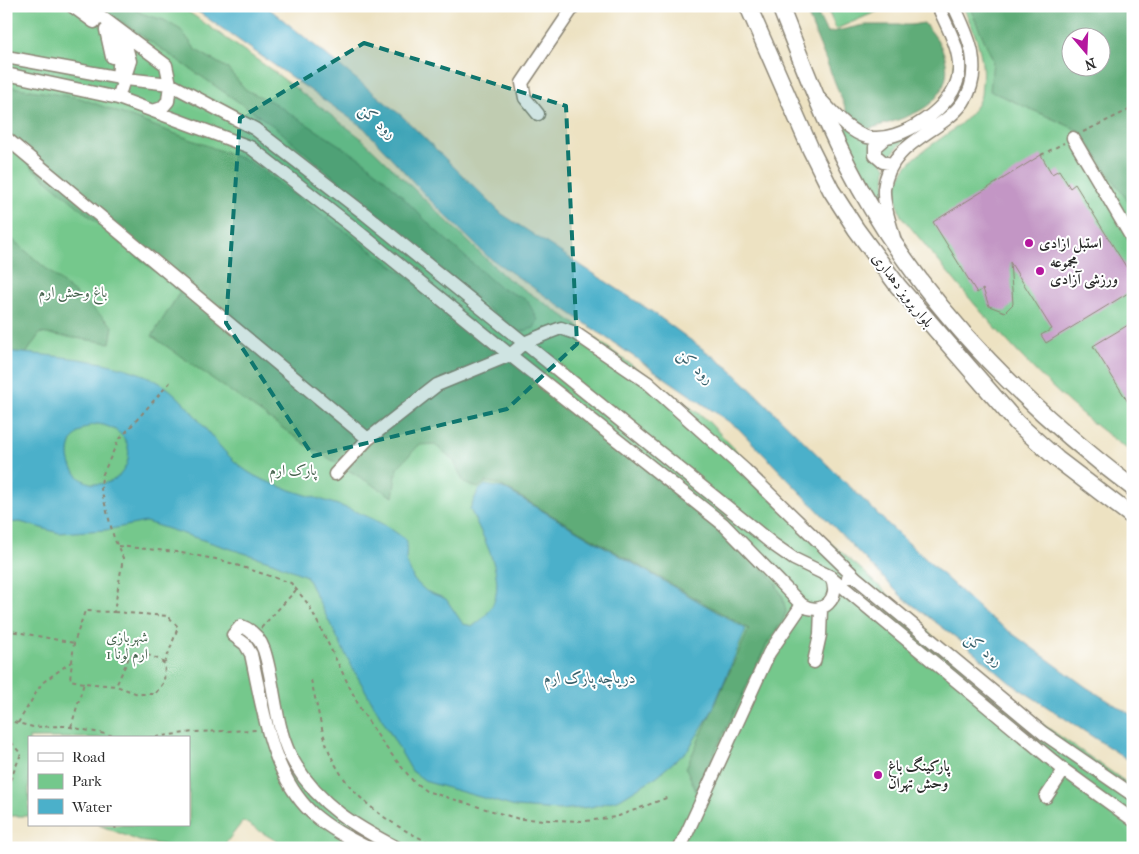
<svg xmlns="http://www.w3.org/2000/svg" width="1139" height="854" font-family="'IM FELL French Canon',Amiri,serif">
<style>
.green{fill:#74c88c;stroke:#507a5c;fill-rule:evenodd}
.forest{fill:#5fac78;stroke:#456c52;fill-rule:evenodd}
.water{fill:#4bb0ca;stroke:#3b6e7a;fill-rule:evenodd}
.building{fill:#c396c5}
.lines{fill:none;stroke-linecap:round;stroke-linejoin:round}
.minor-casing{stroke:#8c8676;stroke-width:15}
.major-casing{stroke:#8c8676;stroke-width:19}
.path{stroke:#8c8676;stroke-width:2;stroke-dasharray:4 4;stroke-linecap:butt}
.minor{stroke:#fff;stroke-width:12}
.major{stroke:#fff;stroke-width:16}
.marked{fill:#0f766e;fill-opacity:0.2;stroke:#0f766e;stroke-width:4;stroke-dasharray:10 6;stroke-linejoin:round}
.poi-dot{fill:#b5179e;stroke:#fff;stroke-width:2}
.labels{text-anchor:middle;dominant-baseline:central;stroke-width:4;stroke-linejoin:round;paint-order:stroke}
.poi-label{font-size:15px;font-weight:bold;fill:#2b2b2b;stroke:#fff;text-anchor:start}
.street-label{font-size:15px;fill:#2b2b2b;stroke:#fff}
.park-label{font-size:15px;fill:#45624d;stroke:#fff}
.water-label{font-size:16px;font-style:italic;fill:#38606b;stroke:#fff}
</style>
<rect width="100%" height="100%" fill="#fff"/>
<filter id="ink" filterUnits="userSpaceOnUse"><feTurbulence type="fractalNoise" baseFrequency=".02" numOctaves="2"/><feDisplacementMap in="SourceGraphic" scale="10" xChannelSelector="R" yChannelSelector="G"/><feConvolveMatrix kernelMatrix="1 2 1 2 8 2 1 2 1" color-interpolation-filters="sRGB"/></filter>
<filter id="wash" filterUnits="userSpaceOnUse"><feTurbulence type="fractalNoise" baseFrequency=".0096" numOctaves="4" result="noise"/><feDisplacementMap in="SourceGraphic" scale="20" xChannelSelector="R" yChannelSelector="G"/><feGaussianBlur stdDeviation="1.12" result="paint"/><feColorMatrix in="noise" values="0 0 0 0 0 0 0 0 0 0 0 0 0 0 0 0 0 1.4 0 .05"/><feComposite in="paint" operator="in"/></filter>
<g filter="url(#wash)">
<rect width="100%" height="100%" fill="#ede2c2"/>
<!-- green -->
<path class="green" d="M 6,6 L 180,6 L 273,71 L 361,138 L 504,276 L 564,316 L 705,418 L 799,516 L 861,569 L 983,683 L 1133,787 L 1133,848 L 288,848 L 243,821 L 222,848 L 185,848 L 139,841 L 99,825 L 189,825 L 189,738 L 29,738 L 29,816 L 6,816 Z
M 826,6 L 890,6 L 836,29 Z
M 963,6 L 1133,6 L 1133,453 C 1039,389 973,302 901,216 C 876,151 963,144 980,98 C 982,94 981,88 982,83 C 985,54 974,32 963,6 ZM 1072,38 L 1102,38 L 1102,68 L 1072,68 Z
M 955,26 C 962,32 964,42 966,51 C 982,98 935,119 904,141 C 897,146 892,157 884,159 L 878,146 L 896,140 L 954,99 Z
M 836,119 L 871,142 L 886,167 L 884,213 Z"/>
<!-- forest -->
<path class="forest" d="M 95,6 L 129,6 L 143,14 L 164,20 L 181,30 L 196,50 L 227,68 L 246,90 L 274,103 L 364,161 L 386,180 L 433,228 L 499,287 L 527,300 L 538,320 L 534,328 L 517,333 L 275,127 L 122,22 Z
M 804,6 L 814,6 L 827,33 L 864,25 L 911,25 L 924,23 C 945,45 958,75 933,101 C 919,116 884,124 865,130 L 851,122 Z
M 969,6 L 1133,6 L 1133,209 L 1080,131 L 990,91 L 993,60 ZM 1072,38 L 1102,38 L 1102,68 L 1072,68 Z
M 6,86 L 80,98 L 248,161 L 401,272 L 722,530 L 774,580 L 783,598 L 786,612 L 782,622 L 767,644 L 696,791 L 686,768 L 749,629 L 498,484 L 486,482 L 478,488 L 464,483 L 454,461 L 434,444 L 419,445 L 397,468 L 393,497 L 305,444 L 152,336 L 180,292 L 31,167 L 6,135 Z
M 6,234 L 113,326 L 110,343 L 40,333 L 26,354 L 6,351 Z"/>
<!-- water -->
<path class="water" d="M 190,6 L 266,6 L 402,116 L 502,214 L 651,311 L 730,369 L 888,524 L 984,613 L 1086,687 L 1133,716 L 1133,763 L 1009,682 L 962,642 L 902,597 L 738,428 L 487,256 L 429,199 L 364,128 Z
M 6,351 C 55,357 132,359 170,390 C 203,417 222,462 261,479 C 310,500 366,506 407,541 L 406,561 L 414,580 L 426,591 L 446,599 L 463,624 L 473,626 C 519,596 487,546 470,509 L 478,491 L 485,485 L 503,488 L 746,629 L 712,711 L 688,750 L 657,776 L 620,799 L 591,807 L 559,810 L 515,807 L 427,782 L 412,771 L 353,669 L 306,576 L 272,562 L 146,522 L 106,530 L 59,533 L 20,522 L 6,523 ZM 97,424 C 117,426 134,441 127,463 C 124,471 118,479 109,482 C 68,496 50,433 97,424 Z"/>
<g id="blocks">
<!-- building -->
<path class="building" d="M 1041,155 L 1052,174 L 1059,170 L 1070,188 L 1075,184 L 1133,278 L 1133,290 L 1046,343 L 1041,335 L 1052,329 L 1010,262 L 1013,304 L 1005,312 L 989,306 L 983,289 L 977,293 L 933,222 Z
M 1133,322 L 1133,410 L 1093,346 Z"/>
</g>
</g>
<g filter="url(#ink)">
<use href="#blocks" fill-opacity="0" stroke="#8c8676" stroke-width="1"/>
<g class="lines">
<defs>
<path id="minor" d="M 72,6 L 94,22
M 87,6 L 166,65 L 170,84 L 168,101 L 162,108 L 153,111
M 106,30 L 112,57
M 117,37 L 125,42 L 130,61 L 118,98
M 117,44 L 120,54 L 118,78
M 6,57 L 126,79 L 170,84 L 255,129 L 365,214 L 774,545 L 794,559 L 831,577 C 842,598 822,617 802,605 L 723,524 L 510,355 L 355,229 L 250,147 L 118,98 L 6,74
M 819,98 C 833,112 847,131 867,137 C 899,145 957,106 959,72 C 961,49 947,27 938,6
M 538,114 L 525,98 L 522,83 L 574,6
M 6,138 L 368,439
M 1073,138 L 1133,240
M 884,139 L 875,147 L 875,155 L 883,162 L 892,164
M 894,238 C 890,222 883,206 884,189 C 891,123 986,134 972,53 C 969,37 961,21 954,6
M 335,474 L 368,439 L 437,385 L 510,355 L 524,343 L 548,333 L 561,328 L 575,333 L 648,383 L 745,470 L 855,577
M 831,577 L 1064,770 L 1133,820
M 848,577 L 855,577 L 1043,733 L 1133,795
M 814,662 L 820,635 L 821,609
M 1046,797 L 1064,770
M 368,848 C 348,838 329,828 312,813 C 270,773 263,707 251,654 L 245,644 L 233,635 L 241,626 C 252,630 260,639 264,650 C 276,687 274,730 295,764 C 320,806 355,826 397,848
M 680,848 L 769,653 L 802,605"/>
<path id="major" d="M 748,6 L 811,150 L 831,190 L 856,229 L 898,286 L 1017,423 L 1057,459 L 1133,517
M 780,6 C 807,75 833,145 872,209 C 938,320 1031,410 1133,488"/>
</defs>
<!-- minor casing -->
<use href="#minor" class="minor-casing"/>
<!-- major casing -->
<use href="#major" class="major-casing"/>
<!-- path -->
<path class="path" d="M 1083,132 L 1133,108
M 1041,155 L 1064,143
M 118,546 L 176,552 L 221,560 L 291,583 L 309,605 L 361,710 L 384,745 L 413,781 L 426,791 L 519,819 L 586,821 L 616,817 L 669,797
M 114,612 L 168,616 L 178,627 L 165,663
M 261,628 L 297,589
M 6,630 L 74,643
M 311,680 C 316,701 320,723 326,743 C 344,797 392,827 442,848
M 84,683 L 70,680 L 74,643 L 85,611 L 114,612 L 123,558 L 114,538 L 101,489 L 102,476 L 118,441 L 172,380
M 6,720 L 33,727 L 65,726 L 125,738
M 18,723 L 42,683 L 71,662
M 71,727 L 84,683 L 116,686 L 138,694 L 155,694 L 164,682 L 165,664 C 154,655 144,653 130,655 L 116,686
M 6,736 L 21,754 L 9,783 L 6,783
M 148,738 L 193,732 L 258,730
M 115,825 L 116,832"/>
<!-- minor -->
<use href="#minor" class="minor"/>
<!-- major -->
<use href="#major" class="major"/>
</g>
</g>
<!-- marked area -->
<path class="marked" d="M 364,43 L 566,106 L 577,344 L 507,409 L 313,456 L 226,323 L 240,118 Z"/>
<!-- markers -->
<g class="poi-dot">
<circle cx="1029" cy="243" r="5"/>
<circle cx="1040" cy="271" r="5"/>
<circle cx="878" cy="775" r="5"/>
</g>
<g class="labels">
<!-- poi labels -->
<g class="poi-label">
<text x="1039" y="243">استبل ازادی</text>
<text x="1050" y="262">مجموعه<tspan x="1050" dy="17">ورزشی آزادی</tspan></text>
<text x="888" y="766">پارکینگ باغ<tspan x="888" dy="17">وحش تهران</tspan></text>
</g>
<!-- street labels -->
<g class="street-label">
<text transform="translate(903 290) rotate(52)">بلوار پرویز دهداری</text>
</g>
<!-- park labels -->
<g class="park-label">
<text x="73" y="292">باغ وحش ارم</text>
<text x="293" y="470">پارک ارم</text>
<text x="127" y="637">شهربازی<tspan x="127" dy="17">ارم لونا 1</tspan></text>
</g>
<!-- water labels -->
<g class="water-label">
<text transform="translate(378 121) rotate(41)">رود کن</text>
<text transform="translate(696 366) rotate(43)">رود کن</text>
<text transform="translate(984 649) rotate(39)">رود کن</text>
<text x="590" y="677">دریاچه پارک ارم</text>
</g>
</g>
<!-- margin -->
<rect width="1139" height="854" fill="none" stroke="#fff" stroke-width="25"/>
<!-- legend -->
<rect x="28" y="736" width="162" height="90" fill="#ffffff" stroke="#aaaaaa"/>
<rect x="38" y="753" width="25" height="8" fill="#ffffff" stroke="#aaaaaa"/>
<text x="72" y="762" font-size="15" fill="#2b2b2b">Road</text>
<rect x="38" y="774" width="25" height="15" fill="#74c88c" stroke="#aaaaaa"/>
<text x="72" y="786" font-size="15" fill="#2b2b2b">Park</text>
<rect x="38" y="799" width="25" height="15" fill="#4bb0ca" stroke="#aaaaaa"/>
<text x="72" y="812" font-size="15" fill="#2b2b2b">Water</text>
<!-- north arrow -->
<g transform="translate(1086 52) rotate(161)"><circle r="24" fill="#ffffff" stroke="#aaaaaa"/>
<path d="M0-4L9 19L0 12L-9 19Z" fill="#b5179e"/>
<text y="-8" font-size="14" font-weight="bold" text-anchor="middle" fill="#2b2b2b">N</text>
</g>
</svg>
